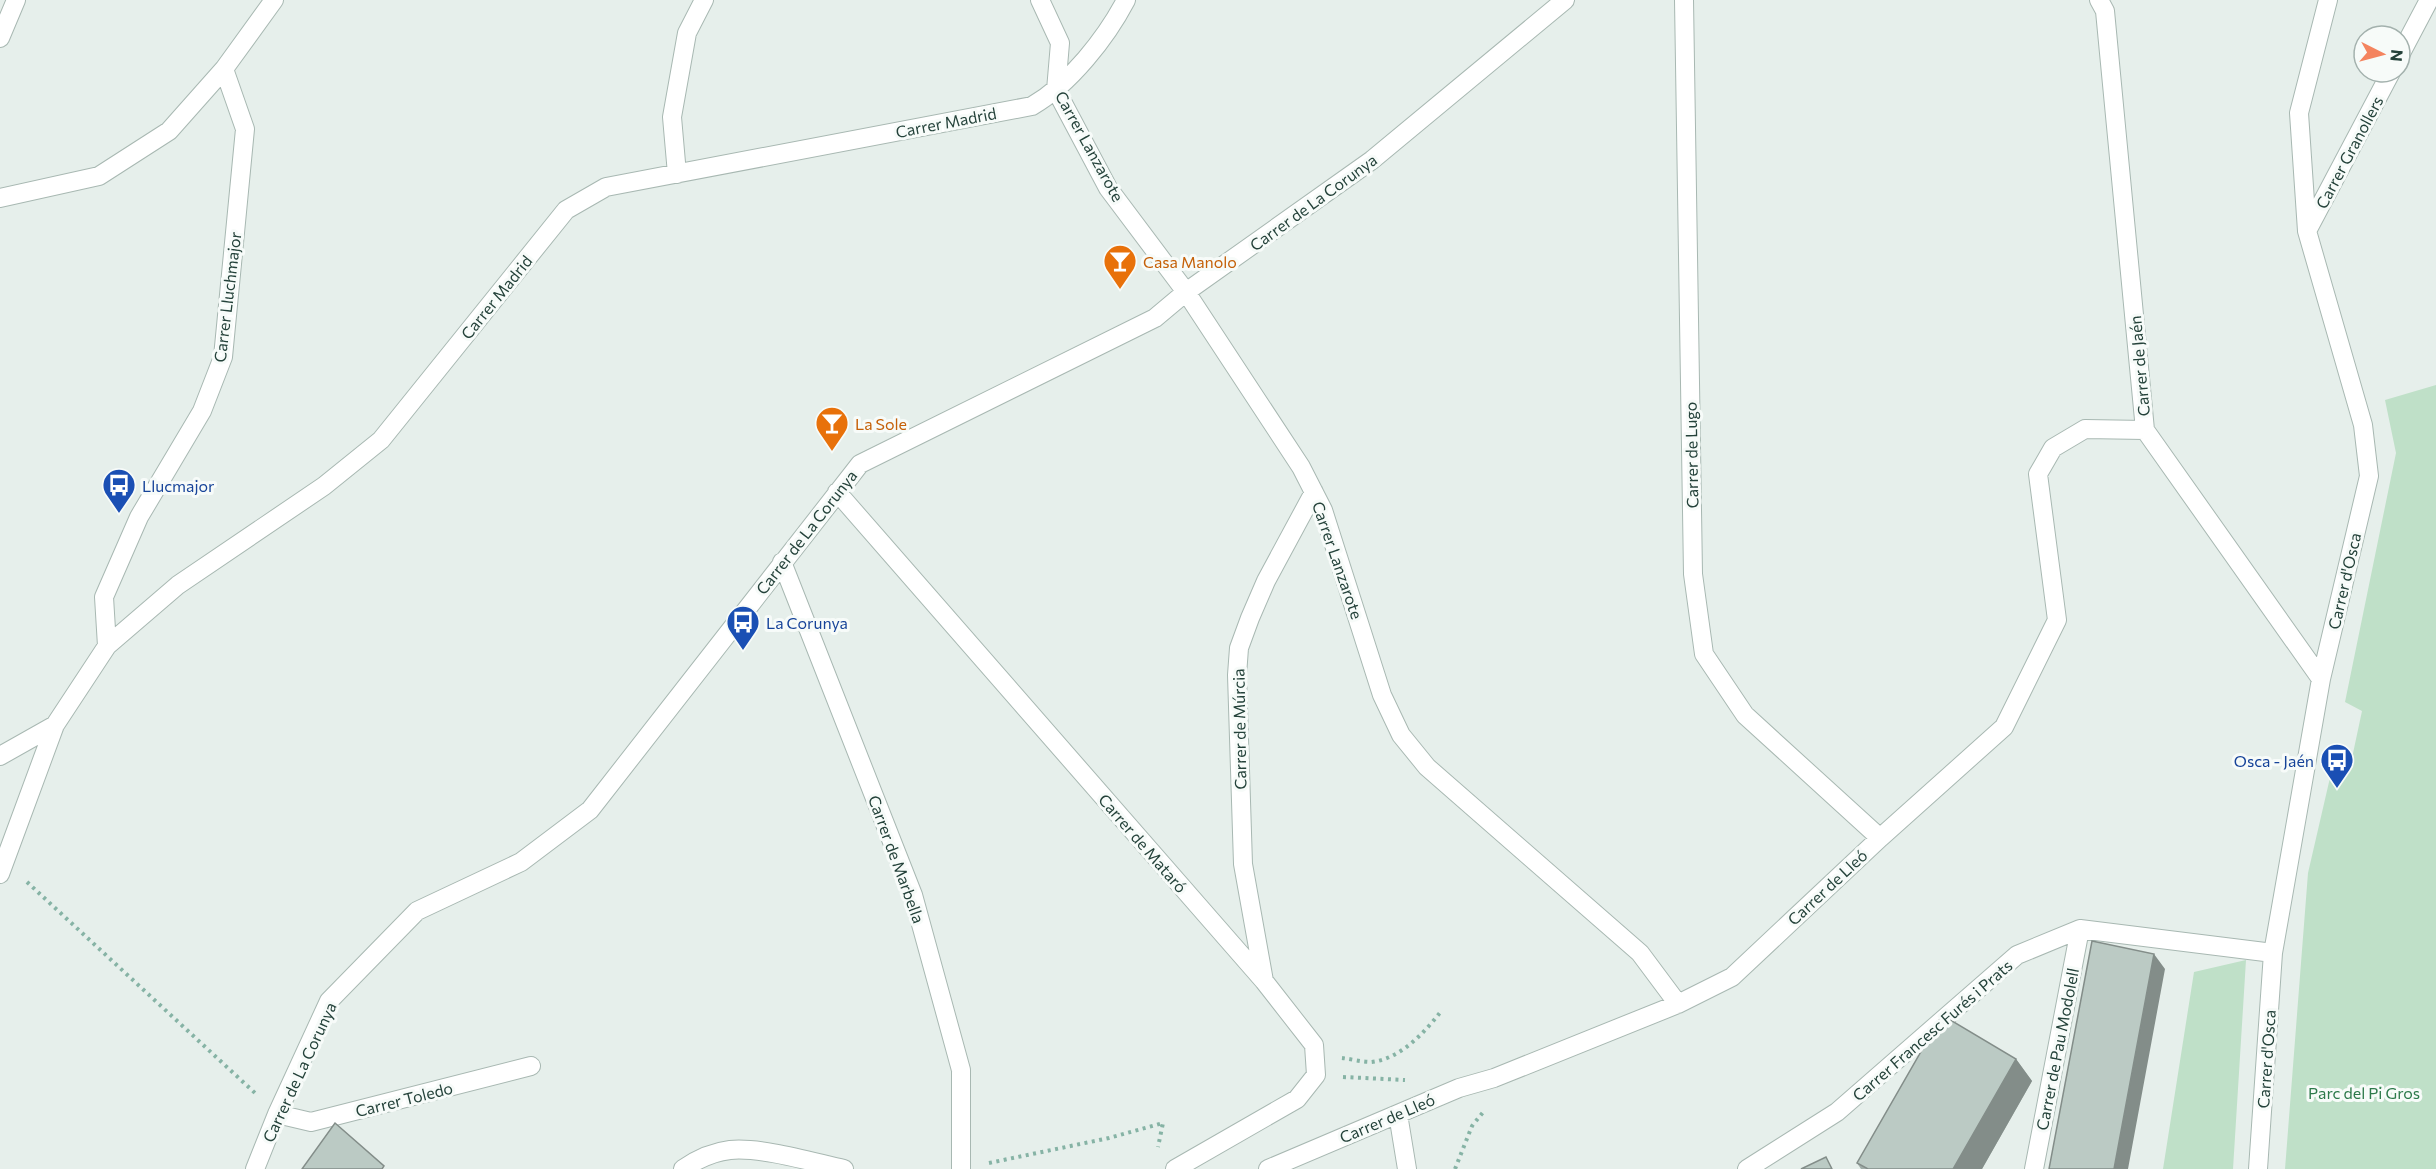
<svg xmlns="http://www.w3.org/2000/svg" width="2436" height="1169" font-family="Commissioner,sans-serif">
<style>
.green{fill:#bfe0c8}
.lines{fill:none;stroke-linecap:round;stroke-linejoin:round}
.minor-casing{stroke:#a8b8b2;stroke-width:20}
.path{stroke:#86b3a5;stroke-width:4;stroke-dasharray:3 4.5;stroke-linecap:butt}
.minor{stroke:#fff;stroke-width:18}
.wall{fill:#a1aea9}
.shaded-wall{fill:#838d89}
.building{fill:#bbcac4;stroke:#838d89;stroke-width:1.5}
.labels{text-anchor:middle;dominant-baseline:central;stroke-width:6;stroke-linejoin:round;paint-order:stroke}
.street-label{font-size:16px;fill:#24423a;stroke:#f7fbf9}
.food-label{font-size:16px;fill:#c56008;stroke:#f7fbf9;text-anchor:start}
.transit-label{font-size:16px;fill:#164399;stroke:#f7fbf9;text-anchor:start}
.park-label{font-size:16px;fill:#2d7a4b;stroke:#f7fbf9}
</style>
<rect width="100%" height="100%" fill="#e6efeb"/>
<!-- green -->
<path class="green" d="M 2436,385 L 2436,1169 L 2285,1169 L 2308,873 L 2332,769 L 2349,772 L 2362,711 L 2345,702 L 2396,453 L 2385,400 Z
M 2246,960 L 2233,1169 L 2163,1169 L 2194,972 Z"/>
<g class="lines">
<defs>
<path id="minor" d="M 1040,0 L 1060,43 L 1056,90 L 1108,188 L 1186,292 L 1301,467 L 1323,510 L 1382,695 L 1401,735 L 1427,767 L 1640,953 L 1678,1004
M 1684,0 L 1693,574 L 1704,654 L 1745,715 L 1880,838
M 2099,0 L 2105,11 L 2145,430 L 2321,679
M 0,38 L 16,0
M 2400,55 L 2429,0
M 677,174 L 672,117 L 687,33 L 704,0
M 0,198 L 99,176 L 169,131 L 224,69 L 274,0
M 2307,231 L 2391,72
M 837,492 L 1264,981 L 1314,1045 L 1316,1075 L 1297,1099 L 1175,1169
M 782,562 L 913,895 L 961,1070 L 961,1169
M 107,646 L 104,597 L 139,517 L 202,411 L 223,357 L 245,129 L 224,69
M 0,756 L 55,725
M 0,874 L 55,725 L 107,646 L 178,585 L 324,486 L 381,440 L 566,210 L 606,187 L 1032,106 C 1070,84 1106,38 1126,0
M 1264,981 L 1243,864 L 1237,675 L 1239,648 L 1250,618 L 1266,581 L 1314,492
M 277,1114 L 311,1122 L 531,1066
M 1398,1114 L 1407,1169
M 255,1169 L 277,1114 L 329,1001 L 417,911 L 521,862 L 590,810 L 860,464 L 1155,318 L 1186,292 L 1372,160 L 1565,0
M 683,1169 C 696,1160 713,1152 730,1150 C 762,1147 812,1162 844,1169
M 1268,1169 L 1459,1088 L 1494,1078 L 1678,1004 L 1732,977 L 1880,838 L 2004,727 L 2057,620 L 2038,474 L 2053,448 L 2085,429 L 2145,430
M 1747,1169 L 1837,1112 L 2017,955 L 2080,929 L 2273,953
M 2034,1169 L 2080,929
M 2258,1169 L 2273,953 L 2321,679 L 2369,476 L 2363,425 L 2307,231 L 2299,113 L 2328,0"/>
</defs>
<!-- minor casing -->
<use href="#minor" class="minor-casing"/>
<!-- path -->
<path class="path" d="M 27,882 L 255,1093
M 1342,1058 C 1351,1059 1362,1062 1371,1062 C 1401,1059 1425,1032 1442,1010
M 1343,1077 L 1405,1080
M 989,1163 L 1109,1138 L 1163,1123 L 1158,1147
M 1455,1169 L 1472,1126 L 1484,1111"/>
<!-- minor -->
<use href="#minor" class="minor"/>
</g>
<!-- wall -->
<path class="wall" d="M 2016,1059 L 2032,1081 L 1982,1169 L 1861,1169 L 1857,1163 Z"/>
<!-- shaded-wall -->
<path class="shaded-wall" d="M 2154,954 L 2165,969 L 2128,1169 L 2114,1169 Z
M 2016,1059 L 2032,1081 L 1982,1169 L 1953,1169 Z"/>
<!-- building -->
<path class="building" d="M 2092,941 L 2154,954 L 2114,1169 L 2049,1169 Z
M 1942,1015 L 2016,1059 L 1953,1169 L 1868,1169 L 1857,1163 Z
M 335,1123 L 384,1166 L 382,1169 L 302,1169 Z
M 1826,1157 L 1832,1169 L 1801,1169 Z"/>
<!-- icons -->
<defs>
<symbol id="bar-pin" viewBox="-11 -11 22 30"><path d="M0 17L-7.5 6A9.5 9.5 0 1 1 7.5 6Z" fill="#e8710a" stroke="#f7fbf9"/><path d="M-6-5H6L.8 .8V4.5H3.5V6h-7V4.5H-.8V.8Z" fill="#fff"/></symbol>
<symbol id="bus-pin" viewBox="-11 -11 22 30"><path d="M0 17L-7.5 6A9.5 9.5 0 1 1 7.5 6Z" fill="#1a4fb4" stroke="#f7fbf9"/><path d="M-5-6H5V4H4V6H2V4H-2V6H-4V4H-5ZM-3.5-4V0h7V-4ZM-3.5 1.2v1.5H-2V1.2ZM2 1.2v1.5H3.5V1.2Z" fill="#fff"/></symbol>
</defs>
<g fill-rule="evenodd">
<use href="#bar-pin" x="1101" y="242" width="38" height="52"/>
<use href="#bar-pin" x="813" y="404" width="38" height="52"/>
<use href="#bus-pin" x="100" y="466" width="38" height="52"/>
<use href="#bus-pin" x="724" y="603" width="38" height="52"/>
<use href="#bus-pin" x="2318" y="741" width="38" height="52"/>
</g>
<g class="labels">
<!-- street labels -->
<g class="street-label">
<text transform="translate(946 122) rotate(-11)">Carrer Madrid</text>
<text transform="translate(1090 146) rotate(61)">Carrer Lanzarote</text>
<text transform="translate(2349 152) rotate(-62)">Carrer Granollers</text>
<text transform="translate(1313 202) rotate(-36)">Carrer de La Corunya</text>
<text transform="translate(227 297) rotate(-83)">Carrer Lluchmajor</text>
<text transform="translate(496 297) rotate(-51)">Carrer Madrid</text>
<text transform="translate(2139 366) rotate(-95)">Carrer de Jaén</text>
<text transform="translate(1691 455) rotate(-91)">Carrer de Lugo</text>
<text transform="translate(806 532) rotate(-52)">Carrer de La Corunya</text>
<text transform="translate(1338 560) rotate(71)">Carrer Lanzarote</text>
<text transform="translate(2344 581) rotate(-77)">Carrer d'Osca</text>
<text transform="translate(1239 729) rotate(-91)">Carrer de Múrcia</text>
<text transform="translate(1143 843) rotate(49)">Carrer de Mataró</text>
<text transform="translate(897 859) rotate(70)">Carrer de Marbella</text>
<text transform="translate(1827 887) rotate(-43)">Carrer de Lleó</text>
<text transform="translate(1932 1030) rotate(-41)">Carrer Francesc Furés i Prats</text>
<text transform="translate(2057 1049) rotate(-79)">Carrer de Pau Modolell</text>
<text transform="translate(2266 1059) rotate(-86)">Carrer d'Osca</text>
<text transform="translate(299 1072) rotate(-65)">Carrer de La Corunya</text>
<text transform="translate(404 1099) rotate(-14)">Carrer Toledo</text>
<text transform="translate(1387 1118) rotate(-23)">Carrer de Lleó</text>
</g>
<!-- food labels -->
<g class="food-label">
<text x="1143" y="261">Casa Manolo</text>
<text x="855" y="423">La Sole</text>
</g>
<!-- transit labels -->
<g class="transit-label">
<text x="142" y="485">Llucmajor</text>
<text x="766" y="622">La Corunya</text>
<text x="2314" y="760" text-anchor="end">Osca - Jaén</text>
</g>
<!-- park labels -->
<g class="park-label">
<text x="2364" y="1092">Parc del Pi Gros</text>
</g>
</g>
<!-- north arrow -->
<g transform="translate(2382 54) rotate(96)"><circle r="28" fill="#f7fbf9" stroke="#a3b1ad" stroke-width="1.5"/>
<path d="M0-4.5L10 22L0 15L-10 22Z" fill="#f4845f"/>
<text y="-9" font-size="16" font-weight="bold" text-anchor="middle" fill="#24423a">N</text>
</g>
</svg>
